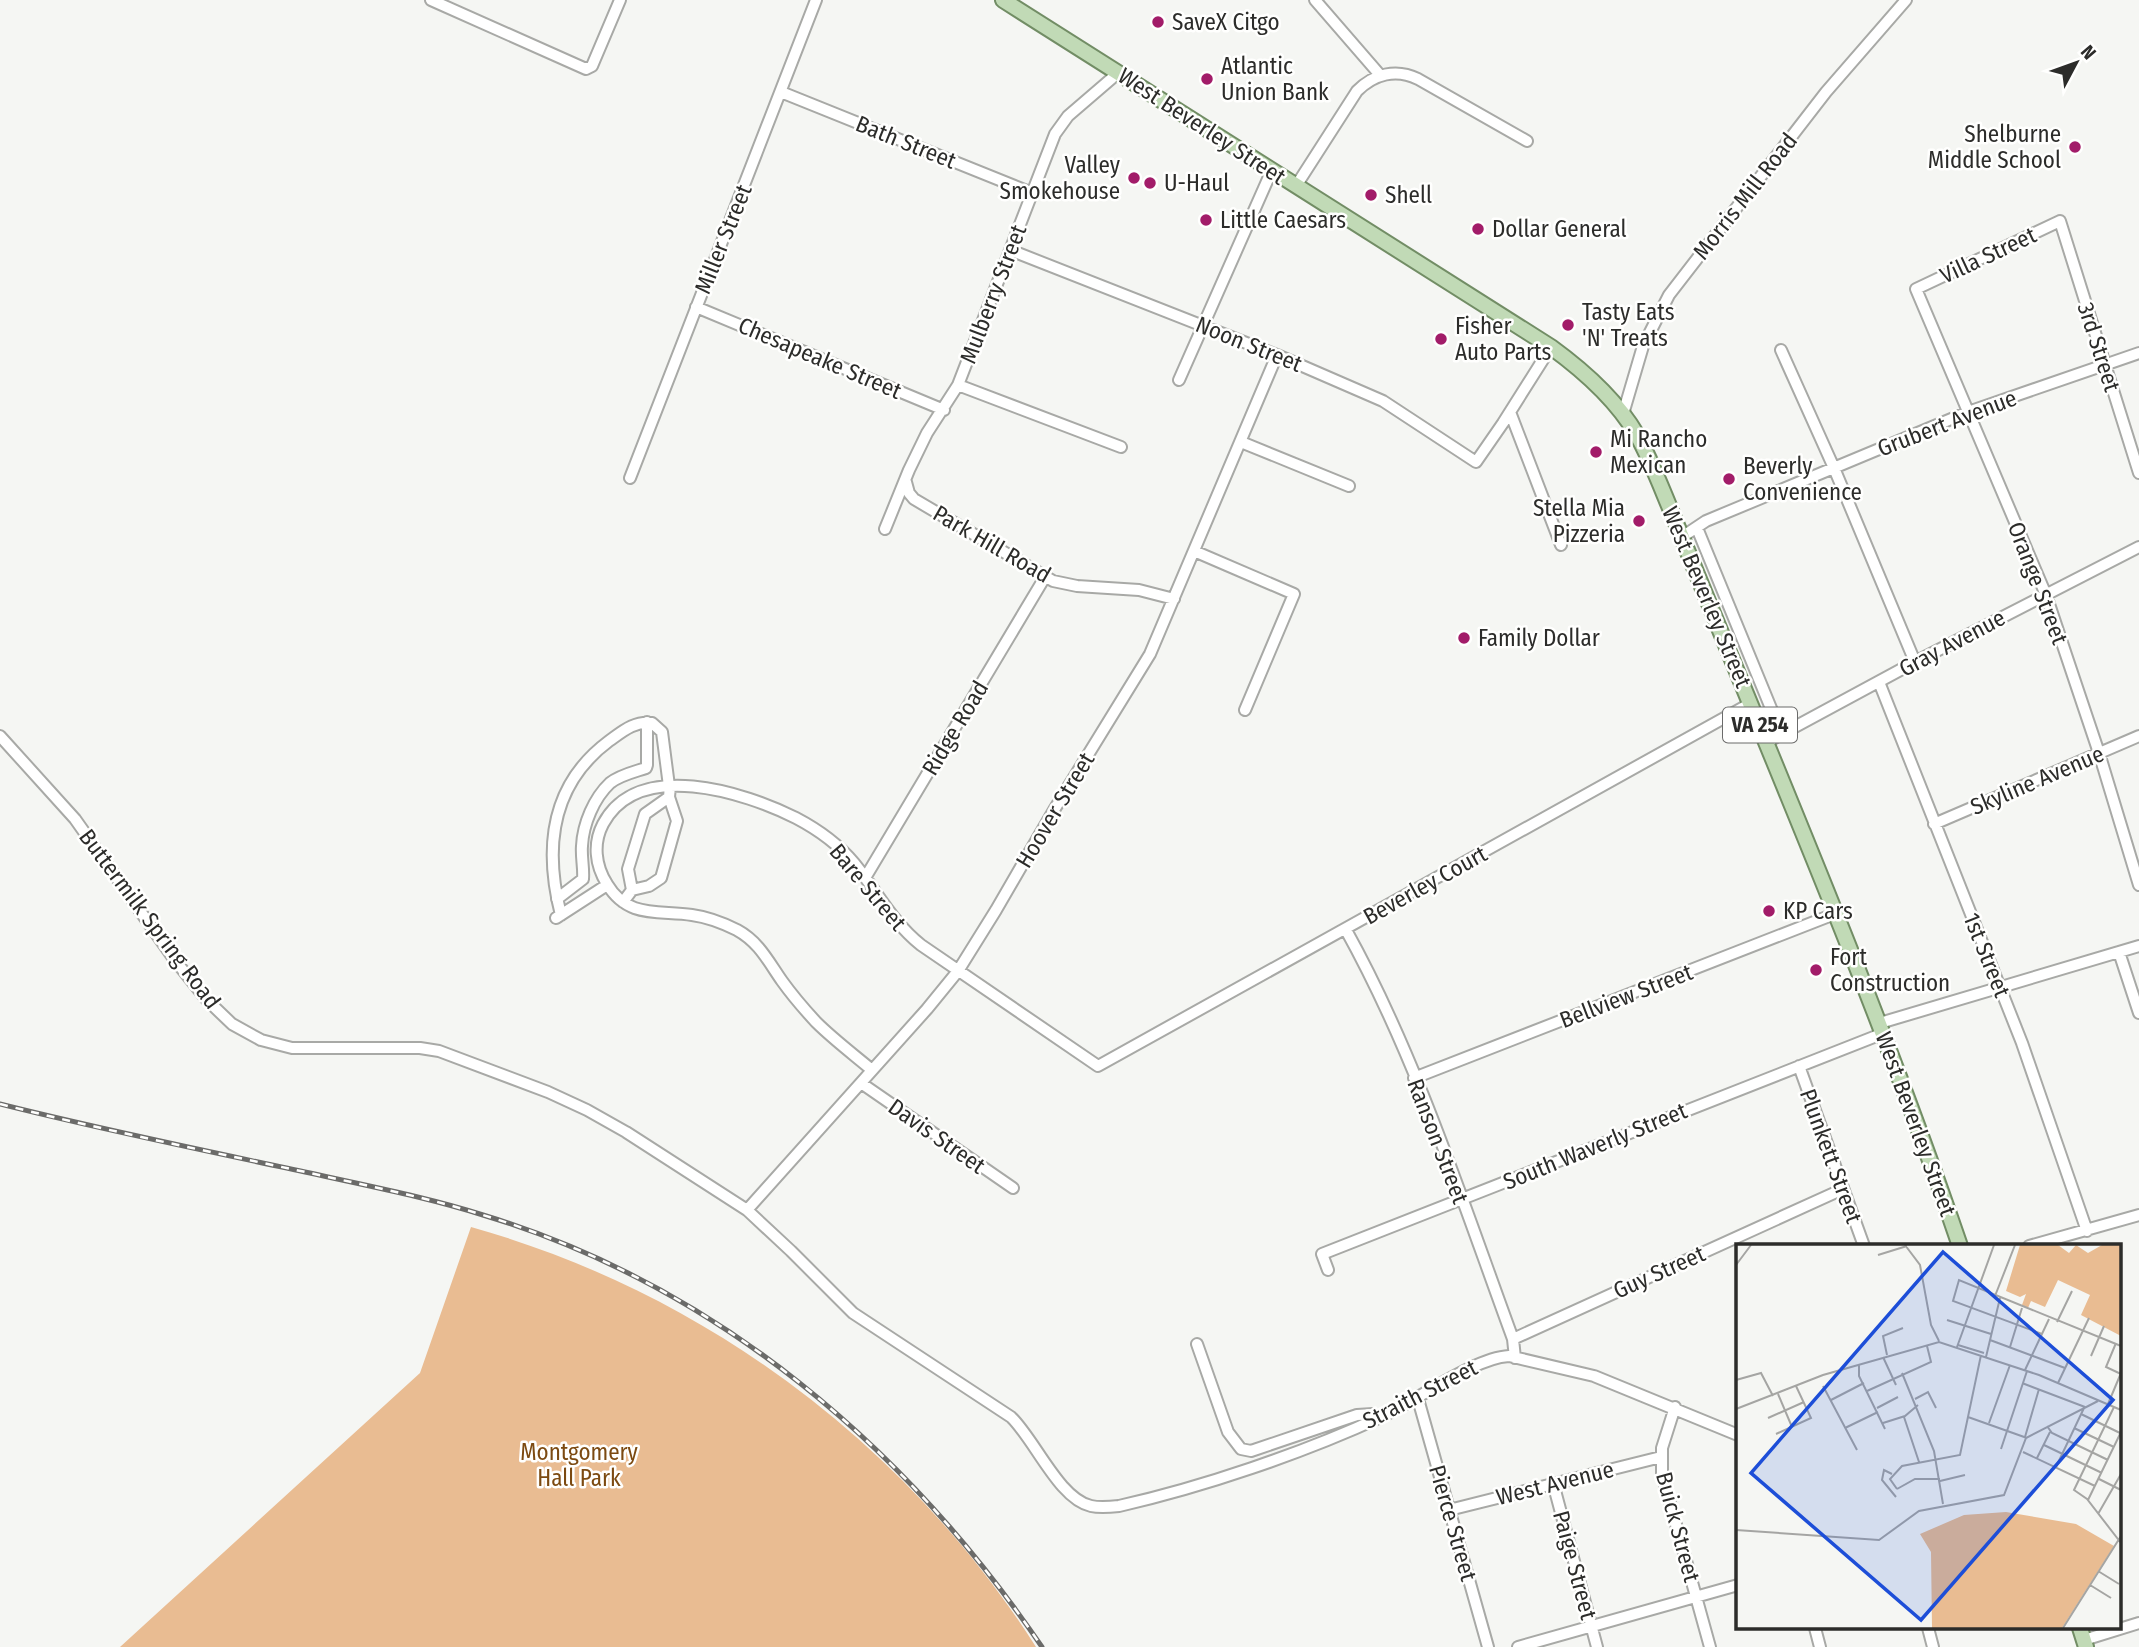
<svg xmlns="http://www.w3.org/2000/svg" width="2139" height="1647" font-family="'Fira Sans Condensed',sans-serif">
<style>
.green{fill:#e9bc92}
.lines{fill:none;stroke-linecap:round;stroke-linejoin:round}
.minor-casing{stroke:#a8a9a6;stroke-width:14}
.major-casing{stroke:#728d65;stroke-width:18}
.minor{stroke:#fff;stroke-width:10}
.major{stroke:#c1dab6;stroke-width:14}
.rail-casing{stroke:#6b6b69;stroke-width:5}
.rail{stroke:#fffffe;stroke-width:2.5;stroke-dasharray:8;stroke-linecap:butt}
.poi-dot{fill:#a21c69;stroke:#fffffe;stroke-width:2.5}
.labels{text-anchor:middle;dominant-baseline:central;stroke-width:5;stroke-linejoin:round;paint-order:stroke}
.shield{fill:#fffffe;stroke:#6b6b6a;stroke-width:2}
.shield-label{font-size:21px;font-weight:bold;fill:#2c2c2a}
.poi-label{font-size:23px;fill:#2c2c2a;stroke:#fffffe;text-anchor:start}
.street-label{font-size:23px;fill:#2c2c2a;stroke:#fffffe}
.park-label{font-size:23px;fill:#7c4a11;stroke:#fffffe}
.inset-road{fill:none;stroke:#a5a5a3;stroke-width:2}
.view{fill:#1d4ed8;fill-opacity:0.15;stroke:#1d4ed8;stroke-width:3.5}
.inset-edge{fill:none;stroke:#2c2c2a;stroke-width:3.5}
</style>
<rect width="100%" height="100%" fill="#f5f6f3"/>
<!-- green -->
<path class="green" d="M 471,1227 C 703,1292 906,1443 1036,1647 L 120,1647 L 420,1373 Z"/>
<g class="lines">
<defs>
<path id="minor" d="M 431,0 L 586,69 L 592,66 L 620,0
M 1315,0 L 1380,75
M 781,92 L 1032,193
M 1296,186 L 1357,91 C 1374,74 1396,68 1418,79 L 1527,141
M 1010,250 L 1277,355 L 1383,401 L 1476,462 L 1503,423 L 1551,347
M 696,307 L 944,410
M 1781,350 L 1834,468 L 1915,662
M 1179,380 L 1272,170
M 958,385 L 1121,447
M 1510,412 L 1561,545
M 1623,414 L 1643,346 L 1669,295 L 1826,92 L 1906,0
M 1241,442 L 1349,486
M 2139,473 L 2060,221 L 1916,289 L 2046,595 L 2099,753 L 2139,885
M 630,478 L 816,0
M 906,482 L 909,493 L 914,499 L 1053,581 L 1077,586 L 1139,590 L 1174,599
M 1697,528 L 1782,735
M 885,529 L 909,470 L 927,433 L 958,385 L 1055,134 L 1068,116 L 1118,73
M 1682,537 L 1706,521 L 1968,412 L 2139,353
M 1194,551 L 1294,594 L 1245,710
M 1879,682 L 2022,1043 L 2087,1231
M 0,736 L 75,819 L 174,959 L 206,999 L 232,1024 L 261,1040 L 292,1048 L 420,1048 L 439,1051 L 548,1092 L 587,1110 L 626,1132 L 747,1210 L 791,1251 L 853,1313 L 1011,1417 C 1035,1440 1059,1499 1091,1506 C 1100,1508 1110,1507 1119,1506 C 1203,1487 1303,1453 1381,1417 C 1417,1401 1473,1358 1509,1356 L 1594,1376 L 1738,1435
M 1767,742 L 1915,662 L 2139,547
M 1934,824 L 2139,736
M 865,878 L 1045,577
M 632,890 L 628,869 L 645,814 L 669,797
M 557,899 L 583,879 C 584,868 581,857 582,846 C 583,824 594,798 610,783 C 620,775 634,772 646,768 L 647,765 L 647,722
M 623,902 L 632,890 L 649,886 L 661,878 L 677,821 L 669,797 L 670,786
M 561,915 C 544,849 550,785 609,741 C 623,731 634,721 652,723 L 662,732 L 669,786
M 556,918 L 607,885
M 1346,930 C 1416,1056 1463,1203 1513,1339 L 1515,1358
M 2119,952 L 2139,1013
M 1880,1023 L 2139,946
M 1799,1066 L 1864,1246
M 872,1070 C 853,1054 833,1039 816,1022 C 804,1009 792,995 782,981 C 768,961 759,942 737,930 C 723,923 707,917 692,915 C 658,910 628,919 607,884 C 595,865 593,843 603,824 C 638,758 744,792 796,818 C 817,829 839,845 854,863 C 877,891 892,922 921,945 L 1098,1066 L 1751,703
M 1414,1078 L 1837,913
M 861,1083 L 1013,1188
M 747,1210 L 927,1009 L 958,971 L 996,910 L 1054,810 L 1150,654 L 1277,355
M 2029,1246 L 2139,1215
M 1328,1270 L 1322,1254 L 1884,1033
M 1513,1339 L 1843,1189
M 1197,1344 L 1228,1432 L 1241,1449 L 1251,1451 L 1357,1415 L 1373,1414 L 1380,1418
M 1418,1399 L 1488,1647
M 1675,1407 L 1662,1448 L 1662,1474 L 1710,1647
M 1553,1483 L 1597,1647
M 1449,1510 L 1661,1457
M 1815,1628 L 1820,1647
M 1928,1628 L 1933,1647
M 2084,1640 L 2139,1623
M 1518,1647 L 1738,1585"/>
<path id="major" d="M 1003,0 L 1551,347 C 1584,371 1616,399 1637,435 C 1651,460 1661,487 1672,513 C 1771,757 1875,997 1960,1246
M 2080,1628 L 2086,1647"/>
</defs>
<!-- minor casing -->
<use href="#minor" class="minor-casing"/>
<!-- major casing -->
<use href="#major" class="major-casing"/>
<!-- minor -->
<use href="#minor" class="minor"/>
<!-- major -->
<use href="#major" class="major"/>
<defs>
<path id="rail" d="M 0,1104 C 103,1130 207,1151 310,1173 C 368,1186 426,1197 483,1215 C 717,1286 906,1447 1042,1647"/>
</defs>
<!-- rail casing -->
<use href="#rail" class="rail-casing"/>
<!-- rail -->
<use href="#rail" class="rail"/>
</g>
<!-- markers -->
<g class="poi-dot">
<circle cx="1158" cy="22" r="7"/>
<circle cx="1207" cy="79" r="7"/>
<circle cx="2075" cy="147" r="7"/>
<circle cx="1134" cy="178" r="7"/>
<circle cx="1150" cy="183" r="7"/>
<circle cx="1371" cy="195" r="7"/>
<circle cx="1206" cy="220" r="7"/>
<circle cx="1478" cy="229" r="7"/>
<circle cx="1568" cy="325" r="7"/>
<circle cx="1441" cy="339" r="7"/>
<circle cx="1596" cy="452" r="7"/>
<circle cx="1729" cy="479" r="7"/>
<circle cx="1639" cy="521" r="7"/>
<circle cx="1464" cy="638" r="7"/>
<circle cx="1769" cy="911" r="7"/>
<circle cx="1816" cy="970" r="7"/>
</g>
<g class="labels">
<!-- shield labels -->
<rect class="shield" x="1723" y="707.5" width="74" height="35" rx="5"/>
<g class="shield-label">
<text x="1760" y="725">VA 254</text>
</g>
<!-- poi labels -->
<g class="poi-label">
<text x="1172" y="22">SaveX Citgo</text>
<text x="1221" y="66">Atlantic<tspan x="1221" dy="26">Union Bank</tspan></text>
<text x="2061" y="134" text-anchor="end">Shelburne<tspan x="2061" dy="26">Middle School</tspan></text>
<text x="1120" y="165" text-anchor="end">Valley<tspan x="1120" dy="26">Smokehouse</tspan></text>
<text x="1164" y="183">U-Haul</text>
<text x="1385" y="195">Shell</text>
<text x="1220" y="220">Little Caesars</text>
<text x="1492" y="229">Dollar General</text>
<text x="1582" y="312">Tasty Eats<tspan x="1582" dy="26">'N' Treats</tspan></text>
<text x="1455" y="326">Fisher<tspan x="1455" dy="26">Auto Parts</tspan></text>
<text x="1610" y="439">Mi Rancho<tspan x="1610" dy="26">Mexican</tspan></text>
<text x="1743" y="466">Beverly<tspan x="1743" dy="26">Convenience</tspan></text>
<text x="1625" y="508" text-anchor="end">Stella Mia<tspan x="1625" dy="26">Pizzeria</tspan></text>
<text x="1478" y="638">Family Dollar</text>
<text x="1783" y="911">KP Cars</text>
<text x="1830" y="957">Fort<tspan x="1830" dy="26">Construction</tspan></text>
</g>
<!-- street labels -->
<g class="street-label">
<text transform="translate(1202 126) rotate(33)">West Beverley Street</text>
<text transform="translate(906 142) rotate(22)">Bath Street</text>
<text transform="translate(1745 196) rotate(-52)">Morris Mill Road</text>
<text transform="translate(723 239) rotate(-68)">Miller Street</text>
<text transform="translate(1988 255) rotate(-25)">Villa Street</text>
<text transform="translate(993 294) rotate(-69)">Mulberry Street</text>
<text transform="translate(1249 344) rotate(22)">Noon Street</text>
<text transform="translate(2099 347) rotate(72)">3rd Street</text>
<text transform="translate(820 358) rotate(23)">Chesapeake Street</text>
<text transform="translate(1947 423) rotate(-21)">Grubert Avenue</text>
<text transform="translate(992 544) rotate(30)">Park Hill Road</text>
<text transform="translate(2038 583) rotate(69)">Orange Street</text>
<text transform="translate(1707 597) rotate(67)">West Beverley Street</text>
<text transform="translate(1952 643) rotate(-28)">Gray Avenue</text>
<text transform="translate(955 728) rotate(-59)">Ridge Road</text>
<text transform="translate(2037 780) rotate(-23)">Skyline Avenue</text>
<text transform="translate(1055 810) rotate(-59)">Hoover Street</text>
<text transform="translate(1425 885) rotate(-29)">Beverley Court</text>
<text transform="translate(868 887) rotate(50)">Bare Street</text>
<text transform="translate(150 919) rotate(53)">Buttermilk Spring Road</text>
<text transform="translate(1987 955) rotate(68)">1st Street</text>
<text transform="translate(1626 996) rotate(-21)">Bellview Street</text>
<text transform="translate(1916 1124) rotate(70)">West Beverley Street</text>
<text transform="translate(937 1136) rotate(35)">Davis Street</text>
<text transform="translate(1438 1141) rotate(69)">Ranson Street</text>
<text transform="translate(1595 1146) rotate(-22)">South Waverly Street</text>
<text transform="translate(1831 1156) rotate(70)">Plunkett Street</text>
<text transform="translate(1659 1272) rotate(-24)">Guy Street</text>
<text transform="translate(1420 1394) rotate(-27)">Straith Street</text>
<text transform="translate(1555 1483) rotate(-14)">West Avenue</text>
<text transform="translate(1453 1523) rotate(74)">Pierce Street</text>
<text transform="translate(1678 1527) rotate(75)">Buick Street</text>
<text transform="translate(1575 1565) rotate(75)">Paige Street</text>
</g>
<!-- park labels -->
<g class="park-label">
<text x="579" y="1452">Montgomery<tspan x="579" dy="26">Hall Park</tspan></text>
</g>
</g>
<!-- overview -->
<g transform="translate(1736 1244)">
<rect width="385" height="385" fill="#f5f6f3"/>
<path d="M 284,1 L 322,1 L 333,9 L 340,1 L 352,9 L 366,1 L 385,1 L 385,92 L 345,71 L 354,51 L 322,36 L 309,63 L 295,57 L 292,64 L 286,61 L 290,50 L 284,53 L 270,47 ZM 270,268 L 340,280 L 378,302 L 326,384 L 196,384 L 195,308 L 184,290 L 228,271 Z" fill="#e9bc92"/>
<path class="inset-road" d="M 169,1 L 184,21 L 195,81 L 203,97M 142,11 L 171,2M 0,21 L 15,1M 259,52 L 279,1M 211,76 L 255,90M 321,78 L 336,47M 306,90 L 217,57 L 223,36 L 385,102M 254,96 L 329,124M 380,99 L 370,123 L 385,130M 222,101 L 248,109M 221,103 L 258,1M 274,103 L 286,64M 151,111 L 147,92 L 167,84M 355,112 L 368,82M 147,113 L 160,141M 250,113 L 264,54M 123,120 L 123,132 L 149,185M 289,126 L 313,75M 166,129 L 198,207 L 207,260M 0,136 L 25,129 L 37,152M 286,139 L 349,163M 322,139 L 353,74M 87,142 L 121,206M 131,147 L 195,118 L 191,102M 42,150 L 56,183M 179,155 L 192,148 L 200,164M 95,156 L 128,139M 372,160 L 385,129M 378,163 L 338,246 L 351,255 L 385,299M 141,164 L 162,153M 0,165 L 87,131 L 203,98 L 303,131 L 385,166M 345,170 L 384,189M 168,173 L 183,218M 232,173 L 291,194M 32,174 L 68,158M 147,179 L 169,172 L 182,161M 253,179 L 274,121M 311,182 L 316,189 L 372,216M 109,184 L 142,168M 338,184 L 378,203M 40,190 L 75,174 L 60,142M 289,193 L 303,145M 308,201 L 366,229M 265,205 L 291,127M 287,208 L 359,242M 301,214 L 314,188M 320,223 L 348,164M 156,230 L 148,226 L 146,236 L 160,253M 363,235 L 385,246M 204,237 L 229,231M 161,245 L 154,235 L 166,222 L 224,211 L 245,111M 161,245 L 179,235 L 204,235M 352,256 L 385,188M 362,270 L 385,230M 0,286 L 143,296 L 183,267 L 268,251 L 290,194 L 362,157M 362,327 L 383,340M 354,341 L 375,354M 327,384 L 385,292"/>
<path class="view" d="M 207,8 L 377,156 L 185,376 L 15,229 Z"/>
<rect width="385" height="385" class="inset-edge"/>
</g>
<!-- north arrow -->
<g transform="translate(2076 63) rotate(49)" stroke="#fffffe" stroke-width="5" paint-order="stroke">
<path d="M0-5L12 26L0 18L-12 26Z" fill="#2c2c2a"/>
<text y="-10" font-size="19" font-weight="bold" text-anchor="middle" fill="#2c2c2a">N</text>
</g>
</svg>
